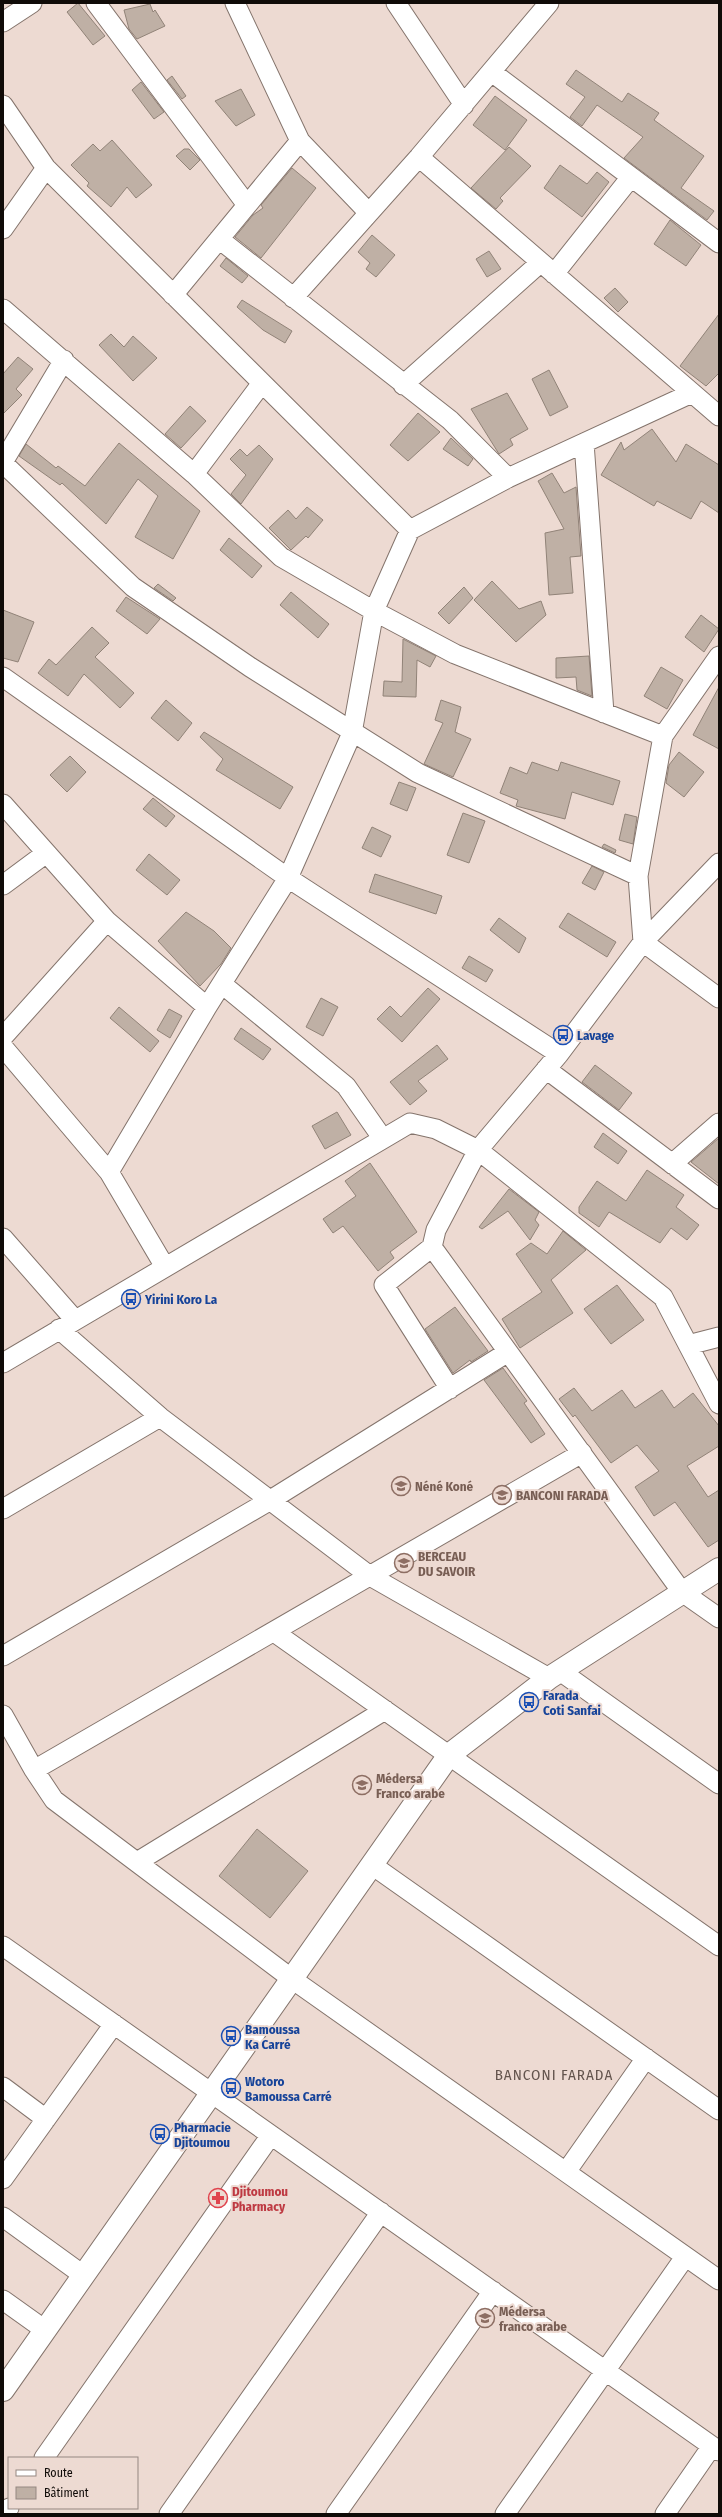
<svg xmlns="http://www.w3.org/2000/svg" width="722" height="2517" font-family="'Fira Sans Condensed',sans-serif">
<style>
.building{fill:#bfb0a5;stroke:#918378}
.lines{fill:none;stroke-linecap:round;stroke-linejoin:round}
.street-casing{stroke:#84746c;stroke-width:21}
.secondary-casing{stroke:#84746c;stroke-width:24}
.street{stroke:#fff;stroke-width:19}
.secondary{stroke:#fff;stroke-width:22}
.labels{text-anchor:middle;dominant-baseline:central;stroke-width:4;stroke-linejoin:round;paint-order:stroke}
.transit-label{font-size:13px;font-weight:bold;fill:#164399;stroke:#eddad2;text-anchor:start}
.education-label{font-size:13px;font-weight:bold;fill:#785e54;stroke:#eddad2;text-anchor:start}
.health-label{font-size:13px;font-weight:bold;fill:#be3a42;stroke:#eddad2;text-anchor:start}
.quarter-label{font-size:15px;letter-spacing:1px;fill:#63544d;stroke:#eddad2}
</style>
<rect width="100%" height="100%" fill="#eddad2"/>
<!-- building -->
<path class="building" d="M 78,3 L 105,36 L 93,45 L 67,12 Z
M 150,4 L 153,12 L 155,10 L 165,26 L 137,39 L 129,29 L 124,10 Z
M 576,70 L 622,102 L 628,93 L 659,113 L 654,120 L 704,156 L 681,188 L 714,211 L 707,220 L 624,158 L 643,137 L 597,105 L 582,126 L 570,117 L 585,97 L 566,84 Z
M 172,76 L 186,96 L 182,99 L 167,80 Z
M 141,82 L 164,112 L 154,119 L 132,90 Z
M 241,89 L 255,115 L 236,126 L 215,101 Z
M 495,96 L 527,120 L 505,150 L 473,125 Z
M 112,140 L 152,185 L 136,198 L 127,187 L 111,207 L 87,186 L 89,183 L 71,165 L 93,144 L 100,151 Z
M 509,147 L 531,166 L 500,198 L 503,201 L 496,209 L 471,188 Z
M 184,149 L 189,149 L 200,160 L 190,170 L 176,156 Z
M 560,165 L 587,184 L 597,172 L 609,182 L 582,217 L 544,188 Z
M 292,168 L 316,188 L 261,258 L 235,237 L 253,215 L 263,208 L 261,205 Z
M 670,220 L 701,245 L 686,266 L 654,244 Z
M 372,235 L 395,255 L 376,277 L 366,269 L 370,263 L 358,252 Z
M 489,251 L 501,269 L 487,277 L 476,259 Z
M 226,258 L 248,276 L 242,283 L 220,266 Z
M 615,288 L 628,302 L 618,312 L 604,298 Z
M 242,300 L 292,331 L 285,343 L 263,330 L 237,307 Z
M 719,314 L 719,373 L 706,386 L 680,366 Z
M 111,334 L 124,347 L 133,336 L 157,358 L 133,381 L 99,345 Z
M 18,357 L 33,369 L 16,389 L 22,395 L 3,414 L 3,374 Z
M 549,370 L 568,407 L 550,416 L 532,379 Z
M 507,393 L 528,429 L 510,439 L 513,445 L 499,454 L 471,409 Z
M 190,406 L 206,421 L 181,448 L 165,434 Z
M 418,413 L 440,432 L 408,461 L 390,445 Z
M 652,429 L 676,462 L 686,444 L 719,465 L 719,513 L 701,501 L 691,519 L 657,501 L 654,506 L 601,475 L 621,442 L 624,450 Z
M 451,438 L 473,459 L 468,466 L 443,449 Z
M 119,443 L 200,511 L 173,559 L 135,537 L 158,496 L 138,479 L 106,524 L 62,483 L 60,485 L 19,456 L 26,444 L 56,468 L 58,466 L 85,486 Z
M 259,445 L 273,459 L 241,504 L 231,494 L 246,475 L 230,459 L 240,449 L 247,456 Z
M 552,473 L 564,493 L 576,487 L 581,556 L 570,557 L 573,593 L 549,595 L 545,533 L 564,529 L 538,481 Z
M 307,507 L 323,520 L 308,538 L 306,536 L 291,550 L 269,528 L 288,510 L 296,519 Z
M 229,538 L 262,566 L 252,578 L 220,550 Z
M 492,581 L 519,609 L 541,601 L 546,615 L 516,642 L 474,600 Z
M 158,584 L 176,598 L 173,601 L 154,588 Z
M 464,587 L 473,598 L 449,624 L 438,613 Z
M 291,592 L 329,624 L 318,638 L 280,605 Z
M 126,597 L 160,619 L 147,634 L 116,611 Z
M 3,610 L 34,622 L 18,662 L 3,658 Z
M 701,615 L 719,629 L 704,652 L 685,637 Z
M 92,627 L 109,643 L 95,657 L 134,693 L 120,708 L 84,674 L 68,696 L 38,673 L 49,659 L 56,665 Z
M 403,639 L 436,656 L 430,667 L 417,660 L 416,697 L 383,696 L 384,681 L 402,682 Z
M 589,656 L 592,696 L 577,690 L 576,677 L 556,678 L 556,658 Z
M 661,667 L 683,680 L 667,709 L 644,696 Z
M 719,687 L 719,749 L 693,735 Z
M 166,700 L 192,723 L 178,741 L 151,718 Z
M 441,700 L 461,707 L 455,732 L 471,739 L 453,777 L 424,764 L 443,723 L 435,720 Z
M 204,732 L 293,787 L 280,809 L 216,770 L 223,759 L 200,737 Z
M 679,752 L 704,772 L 684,797 L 666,783 L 669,765 Z
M 70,756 L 86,772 L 67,792 L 50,775 Z
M 532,762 L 558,771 L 561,762 L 620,781 L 613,805 L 572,792 L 565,819 L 516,806 L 518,800 L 500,793 L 510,767 L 527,774 Z
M 399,782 L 416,788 L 407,811 L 390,804 Z
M 153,798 L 175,816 L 166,827 L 143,809 Z
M 463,813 L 485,821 L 469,863 L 447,855 Z
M 625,814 L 637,817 L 633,844 L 619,840 Z
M 372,827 L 391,836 L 381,857 L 362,848 Z
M 604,844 L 616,850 L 615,853 L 602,847 Z
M 149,854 L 180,880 L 167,895 L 136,870 Z
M 592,866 L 604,872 L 595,890 L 582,883 Z
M 375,874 L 442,896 L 436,914 L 369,892 Z
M 186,912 L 214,931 L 231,948 L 221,964 L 200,986 L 158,941 Z
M 568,913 L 616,942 L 607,957 L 559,927 Z
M 499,918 L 526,938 L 519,953 L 490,930 Z
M 469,956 L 493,970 L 486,982 L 462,968 Z
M 428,988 L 440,999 L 402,1042 L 377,1019 L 390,1006 L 401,1017 Z
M 321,998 L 338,1007 L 323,1036 L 306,1027 Z
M 119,1007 L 159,1041 L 150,1052 L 110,1018 Z
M 169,1009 L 182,1016 L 170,1038 L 157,1030 Z
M 241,1028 L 271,1049 L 263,1060 L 234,1039 Z
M 437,1045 L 448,1059 L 418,1081 L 427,1091 L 410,1105 L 390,1082 Z
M 595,1065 L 632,1093 L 619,1110 L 582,1082 Z
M 337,1112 L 351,1135 L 325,1149 L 312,1126 Z
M 603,1133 L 627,1151 L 618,1164 L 594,1147 Z
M 719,1138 L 719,1184 L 691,1162 Z
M 370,1163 L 417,1232 L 390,1252 L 394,1258 L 378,1271 L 343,1226 L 333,1233 L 323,1219 L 356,1196 L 345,1181 Z
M 647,1170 L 684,1195 L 676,1207 L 699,1225 L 687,1240 L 671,1228 L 660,1243 L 609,1212 L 599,1227 L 579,1213 L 579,1207 L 597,1181 L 626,1201 Z
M 509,1189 L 539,1212 L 535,1220 L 539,1225 L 530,1240 L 508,1211 L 482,1229 L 479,1227 Z
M 563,1231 L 586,1250 L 551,1280 L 573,1313 L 520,1348 L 502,1319 L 542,1292 L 516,1254 L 531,1243 L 547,1254 Z
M 617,1285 L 644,1320 L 611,1344 L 584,1309 Z
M 455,1307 L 488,1351 L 471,1362 L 470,1360 L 453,1373 L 425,1329 Z
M 503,1368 L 527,1401 L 524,1403 L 545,1434 L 531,1443 L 484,1380 Z
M 574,1388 L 592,1411 L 622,1390 L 635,1408 L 662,1390 L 674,1408 L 693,1393 L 719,1426 L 719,1446 L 687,1466 L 708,1497 L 719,1490 L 719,1540 L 708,1547 L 675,1502 L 654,1516 L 635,1487 L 659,1471 L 637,1445 L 611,1463 L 575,1415 L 573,1417 L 559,1399 Z
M 257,1829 L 308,1871 L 270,1918 L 219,1876 Z"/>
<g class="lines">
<defs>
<path id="street" d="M 96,3 L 247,205
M 235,3 L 300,141 L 369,213
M 396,3 L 464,105
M 3,22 L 32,3
M 493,73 L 719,243
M 3,105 L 46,168 L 410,530
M 419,157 L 719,416
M 3,229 L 46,168
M 219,239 L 450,420 L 508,478
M 554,274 L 631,177
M 173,295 L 300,141
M 293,298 L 419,157 L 549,3
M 3,309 L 194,474 L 281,557 L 374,611 L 455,654 L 663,736
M 403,385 L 540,263
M 584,443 L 604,713
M 3,462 L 64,360
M 3,463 L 133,587 L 250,667 L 418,773 L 638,876
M 194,474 L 262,383
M 719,656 L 663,736 L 638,876 L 643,942 L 719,998
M 3,677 L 288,878 L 559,1054
M 3,804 L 107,921 L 207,1007
M 3,885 L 45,854
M 222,984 L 346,1086 L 383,1139
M 3,1037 L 107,921
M 3,1047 L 109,1172 L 207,1007 L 288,878 L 352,733 L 374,611 L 410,530 L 508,478 L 692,393
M 546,1069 L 719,1199
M 672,1164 L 719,1123
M 109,1172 L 165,1267
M 3,1238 L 75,1320
M 432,1247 L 682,1592 L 719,1618
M 59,1329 L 160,1417 L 370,1576 L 549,1678
M 688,1345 L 719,1337
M 3,1363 L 410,1123 L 436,1129 L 478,1150 L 663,1297 L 719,1404
M 450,1389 L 384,1285 L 432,1247 L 436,1230 L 478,1150 L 559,1054 L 643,942 L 719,863
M 3,1509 L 160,1417
M 274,1632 L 719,1946
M 3,1656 L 269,1501 L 508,1352
M 560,1671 L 719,1784
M 3,1715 L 34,1770 L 54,1800 L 292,1979 L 719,2280
M 34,1770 L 582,1453
M 137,1862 L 385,1710
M 372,1865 L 719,2110
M 3,1946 L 719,2451
M 3,2087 L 46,2119
M 566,2172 L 646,2058
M 3,2179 L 114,2024
M 3,2217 L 83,2275
M 3,2300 L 45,2330
M 44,2458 L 271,2135
M 5,2514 L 9,2508
M 169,2514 L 381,2212
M 336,2514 L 493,2291
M 505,2514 L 685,2257
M 665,2514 L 712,2446"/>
<path id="secondary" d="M 3,2390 L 449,1755 L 549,1678 L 719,1569"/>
</defs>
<!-- street casing -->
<use href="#street" class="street-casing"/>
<!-- secondary casing -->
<use href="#secondary" class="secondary-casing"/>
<!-- street -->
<use href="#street" class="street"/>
<!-- secondary -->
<use href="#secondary" class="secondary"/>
</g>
<!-- icons -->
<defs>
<symbol id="bus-ring" viewBox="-11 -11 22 22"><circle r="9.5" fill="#eddad2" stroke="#1a4fb4" stroke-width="1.5"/><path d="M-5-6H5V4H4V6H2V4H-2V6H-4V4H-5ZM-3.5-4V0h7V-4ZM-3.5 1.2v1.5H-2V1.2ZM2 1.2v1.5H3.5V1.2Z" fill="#1a4fb4"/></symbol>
<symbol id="school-ring" viewBox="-11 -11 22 22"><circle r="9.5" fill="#eddad2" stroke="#8d6e63" stroke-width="1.5"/><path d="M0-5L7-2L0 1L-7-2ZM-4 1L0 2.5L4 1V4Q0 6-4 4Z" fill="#8d6e63"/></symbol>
<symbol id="pharmacy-ring" viewBox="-11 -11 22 22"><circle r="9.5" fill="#eddad2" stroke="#e0444e" stroke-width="1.5"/><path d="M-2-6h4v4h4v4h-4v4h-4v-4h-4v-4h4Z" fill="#e0444e"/></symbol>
</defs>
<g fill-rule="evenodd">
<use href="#bus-ring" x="552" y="1024" width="22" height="22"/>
<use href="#bus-ring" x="120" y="1288" width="22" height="22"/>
<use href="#school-ring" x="390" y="1475" width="22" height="22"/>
<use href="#school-ring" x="491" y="1484" width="22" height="22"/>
<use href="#school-ring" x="393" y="1552" width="22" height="22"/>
<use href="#bus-ring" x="518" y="1691" width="22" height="22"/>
<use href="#school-ring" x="351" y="1774" width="22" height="22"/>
<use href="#bus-ring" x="220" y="2025" width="22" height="22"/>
<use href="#bus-ring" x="220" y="2077" width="22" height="22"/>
<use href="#bus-ring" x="149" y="2123" width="22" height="22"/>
<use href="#pharmacy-ring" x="207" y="2187" width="22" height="22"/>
<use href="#school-ring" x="474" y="2307" width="22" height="22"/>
</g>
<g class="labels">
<!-- transit labels -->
<g class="transit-label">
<text x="577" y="1035">Lavage</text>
<text x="145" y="1299">Yirini Koro La</text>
<text x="543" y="1695">Farada<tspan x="543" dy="15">Coti Sanfai</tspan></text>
<text x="245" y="2029">Bamoussa<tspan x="245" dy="15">Ka Carré</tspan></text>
<text x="245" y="2081">Wotoro<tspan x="245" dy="15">Bamoussa Carré</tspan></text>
<text x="174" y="2127">Pharmacie<tspan x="174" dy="15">Djitoumou</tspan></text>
</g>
<!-- education labels -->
<g class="education-label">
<text x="415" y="1486">Néné Koné</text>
<text x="516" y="1495">BANCONI FARADA</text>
<text x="418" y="1556">BERCEAU<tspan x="418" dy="15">DU SAVOIR</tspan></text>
<text x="376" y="1778">Médersa<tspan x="376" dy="15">Franco arabe</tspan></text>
<text x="499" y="2311">Médersa<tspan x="499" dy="15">franco arabe</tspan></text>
</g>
<!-- health labels -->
<g class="health-label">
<text x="232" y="2191">Djitoumou<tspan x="232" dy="15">Pharmacy</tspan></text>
</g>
<!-- quarter labels -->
<g class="quarter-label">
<text x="554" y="2075">BANCONI FARADA</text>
</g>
</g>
<!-- border -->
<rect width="722" height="2517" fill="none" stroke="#100b08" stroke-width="8"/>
<!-- legend -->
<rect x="8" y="2457" width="130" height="52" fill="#eddad2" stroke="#958781"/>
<rect x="16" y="2470" width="20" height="6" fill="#ffffff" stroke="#958781"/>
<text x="44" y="2477" font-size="12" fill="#100b08">Route</text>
<rect x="16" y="2487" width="20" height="12" fill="#bfb0a5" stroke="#958781"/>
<text x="44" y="2497" font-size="12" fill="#100b08">Bâtiment</text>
</svg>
